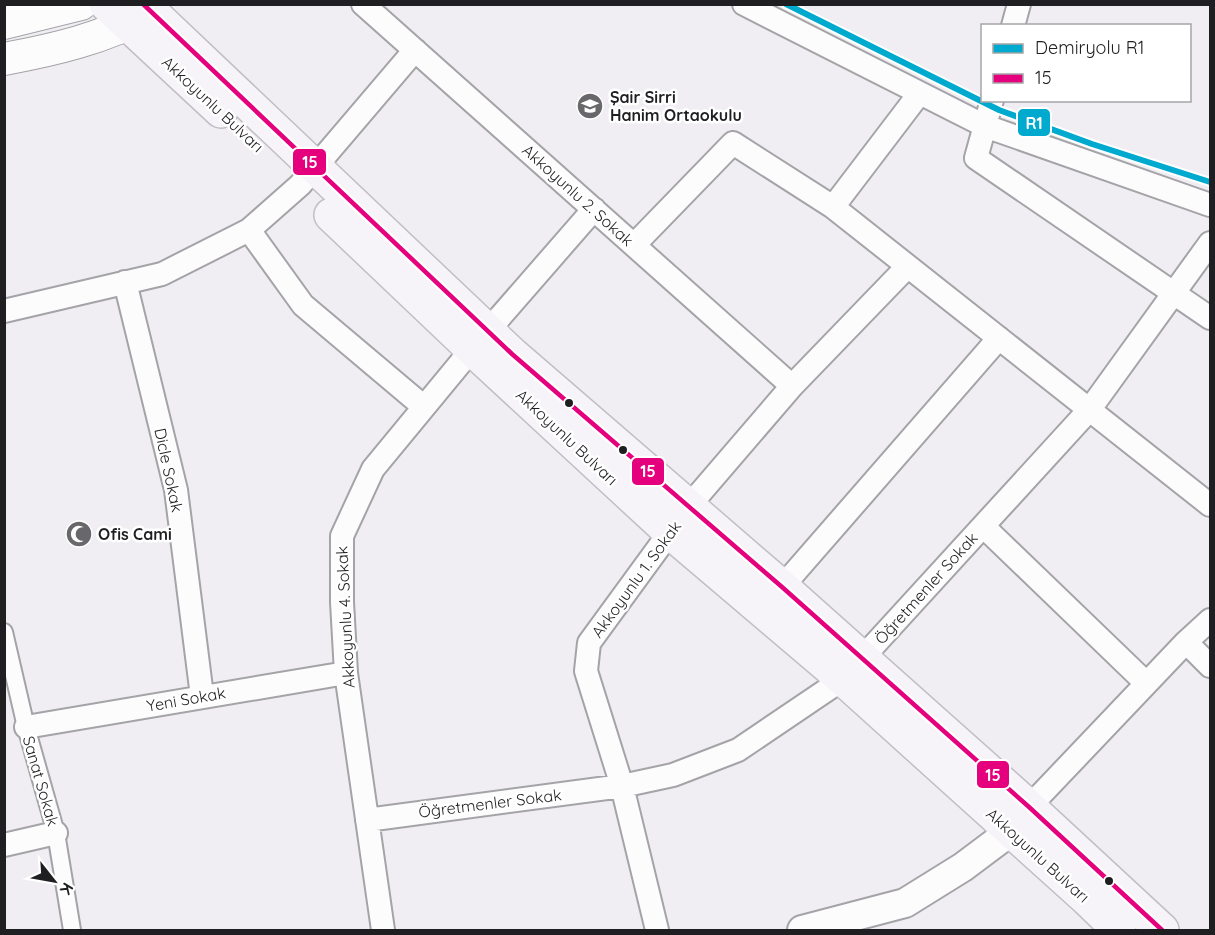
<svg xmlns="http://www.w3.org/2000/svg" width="1215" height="935" font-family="Quicksand,sans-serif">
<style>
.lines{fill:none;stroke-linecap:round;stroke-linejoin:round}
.pedestrian-casing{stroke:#a4a3a7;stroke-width:20}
.minor-casing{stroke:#a4a3a7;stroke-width:26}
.tertiary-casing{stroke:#a4a3a7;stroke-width:32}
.secondary-casing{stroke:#a4a3a7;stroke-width:34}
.primary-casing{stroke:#c1bec6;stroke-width:36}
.pedestrian{stroke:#fdfcfd;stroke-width:16}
.minor{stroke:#fdfcfd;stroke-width:22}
.tertiary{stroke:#fdfcfd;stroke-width:28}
.secondary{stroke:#fdfcfd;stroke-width:32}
.primary{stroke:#f6f4f8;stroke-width:33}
.bus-1-casing{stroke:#fff;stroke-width:9}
.bus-1{stroke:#e5007d;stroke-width:4.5}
.rail-1-casing{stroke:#fff;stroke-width:10}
.rail-1{stroke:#00a9ce;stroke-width:6}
.bus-dot{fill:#1f1e21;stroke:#fff;stroke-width:2}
.labels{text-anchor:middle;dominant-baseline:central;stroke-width:5;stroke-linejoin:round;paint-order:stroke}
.poi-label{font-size:16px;font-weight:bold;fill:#1f1e21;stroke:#fff;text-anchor:start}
.street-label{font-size:16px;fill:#1f1e21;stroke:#fff}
.line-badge{stroke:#fff;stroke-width:2}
.badge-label{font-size:16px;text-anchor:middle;font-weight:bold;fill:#fff}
</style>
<rect width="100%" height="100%" fill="#f0eef3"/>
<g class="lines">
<defs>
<path id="pedestrian" d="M 4,632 L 26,727 L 56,833 L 72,930"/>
<path id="minor" d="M 363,4 L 792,386
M 744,4 L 985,126 L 1210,205
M 1013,26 L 1019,4
M 992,100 L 976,158 L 1210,318
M 833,207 L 919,94
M 249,230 L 303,305 L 424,407
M 634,245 L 733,143 L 833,207 L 1210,505
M 125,282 L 176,490 L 202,696
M 4,311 L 162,274 L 249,230 L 300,185 L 415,50
M 983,526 L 1146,683
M 782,587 L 999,338
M 1186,642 L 1210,666
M 26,727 L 346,673
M 1029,807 L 1186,642 L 1210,620
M 367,820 L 622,786 L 673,775 L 738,750 L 843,679 L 1090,409 L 1210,243
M 4,845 L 56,833
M 383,930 L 346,673 L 342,602 L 342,536 L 373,469 L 472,349 L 594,209
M 657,930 L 622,786 L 586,671 L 589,643 L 689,506 L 792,386 L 907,267"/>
<path id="tertiary" d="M 802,930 L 905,903 L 963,867 L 1011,831 L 1024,814"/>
<path id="secondary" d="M 4,23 L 81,4
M 4,59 C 53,50 105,38 149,13"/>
<path id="primary" d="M 106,4 L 221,111
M 143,4 L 512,354 L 782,587 L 1029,807 L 1162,930
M 331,215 L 472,349 L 670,532 L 843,679 L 1087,899 L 1119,930"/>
</defs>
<!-- pedestrian casing -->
<use href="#pedestrian" class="pedestrian-casing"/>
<!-- minor casing -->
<use href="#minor" class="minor-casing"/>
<!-- tertiary casing -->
<use href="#tertiary" class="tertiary-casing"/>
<!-- secondary casing -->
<use href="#secondary" class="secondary-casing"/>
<!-- primary casing -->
<use href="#primary" class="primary-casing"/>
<!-- pedestrian -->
<use href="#pedestrian" class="pedestrian"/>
<!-- minor -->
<use href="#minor" class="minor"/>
<!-- tertiary -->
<use href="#tertiary" class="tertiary"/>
<!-- secondary -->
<use href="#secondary" class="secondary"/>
<!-- primary -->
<use href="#primary" class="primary"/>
<defs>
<path id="bus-1" d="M 143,4 L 512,354 L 782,587 L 1029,807 L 1162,930"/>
</defs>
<!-- bus-1 casing -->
<use href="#bus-1" class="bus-1-casing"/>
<!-- bus-1 -->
<use href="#bus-1" class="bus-1"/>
<defs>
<path id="rail-1" d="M 786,4 L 999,110 L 1092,144 L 1210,182"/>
</defs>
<!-- rail-1 casing -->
<use href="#rail-1" class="rail-1-casing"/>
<!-- rail-1 -->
<use href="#rail-1" class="rail-1"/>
</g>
<!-- icons -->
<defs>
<symbol id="school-disc" viewBox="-11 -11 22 22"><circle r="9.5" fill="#68676a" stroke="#fff"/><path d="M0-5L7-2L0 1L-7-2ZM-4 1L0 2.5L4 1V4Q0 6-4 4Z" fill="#fff"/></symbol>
<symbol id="mosque-disc" viewBox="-11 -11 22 22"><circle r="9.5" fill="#68676a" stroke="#fff"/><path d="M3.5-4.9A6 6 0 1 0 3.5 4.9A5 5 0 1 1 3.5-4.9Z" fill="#fff"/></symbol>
</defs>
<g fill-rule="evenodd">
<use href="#school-disc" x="575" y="91" width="30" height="30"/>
<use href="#mosque-disc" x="64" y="519" width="30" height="30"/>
</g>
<!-- markers -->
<g class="bus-dot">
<circle cx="569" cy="403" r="5"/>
<circle cx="623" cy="450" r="5"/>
<circle cx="1109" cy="881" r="5"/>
</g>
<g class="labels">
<!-- poi labels -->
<g class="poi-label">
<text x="610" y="97">Şair Sirri<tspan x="610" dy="18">Hanim Ortaokulu</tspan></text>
<text x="98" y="534">Ofis Cami</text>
</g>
<!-- street labels -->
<g class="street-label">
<text transform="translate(213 104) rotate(43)">Akkoyunlu Bulvarı</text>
<text transform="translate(578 195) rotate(42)">Akkoyunlu 2. Sokak</text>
<text transform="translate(567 437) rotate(43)">Akkoyunlu Bulvarı</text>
<text transform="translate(169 470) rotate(78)">Dicle Sokak</text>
<text transform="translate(636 579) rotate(-54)">Akkoyunlu 1. Sokak</text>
<text transform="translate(926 588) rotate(-48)">Öğretmenler Sokak</text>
<text transform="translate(345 617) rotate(-93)">Akkoyunlu 4. Sokak</text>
<text transform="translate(186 699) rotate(-10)">Yeni Sokak</text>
<text transform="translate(41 781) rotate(74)">Sanat Sokak</text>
<text transform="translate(490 803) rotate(-7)">Öğretmenler Sokak</text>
<text transform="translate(1038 855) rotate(42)">Akkoyunlu Bulvarı</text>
</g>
</g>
<g class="line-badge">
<rect x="1017" y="108" width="34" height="29" rx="6" fill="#00a9ce"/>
<rect x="292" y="148" width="35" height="28" rx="6" fill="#e5007d"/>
<rect x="631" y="457" width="34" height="29" rx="6" fill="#e5007d"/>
<rect x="976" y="760" width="34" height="29" rx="6" fill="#e5007d"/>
</g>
<g class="badge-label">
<text x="1034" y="129">R1</text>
<text x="310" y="168">15</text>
<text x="648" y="477">15</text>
<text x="993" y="781">15</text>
</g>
<!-- border -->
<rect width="1215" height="935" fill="none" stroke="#1f1e21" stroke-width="12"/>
<!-- legend -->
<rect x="981" y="24" width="210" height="78" fill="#ffffff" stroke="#a5a5a6" stroke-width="1.5"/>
<rect x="993" y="44" width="30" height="9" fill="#00a9ce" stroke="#a5a5a6" stroke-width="1.5"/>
<text x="1035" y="54" font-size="18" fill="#1f1e21">Demiryolu R1</text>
<rect x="993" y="74" width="30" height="9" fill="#e5007d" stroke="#a5a5a6" stroke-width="1.5"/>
<text x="1035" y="84" font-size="18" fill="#1f1e21">15</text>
<!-- north arrow -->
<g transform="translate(54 881) rotate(121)" stroke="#ffffff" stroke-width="4.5" paint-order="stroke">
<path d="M0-4.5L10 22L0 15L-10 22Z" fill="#1f1e21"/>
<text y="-9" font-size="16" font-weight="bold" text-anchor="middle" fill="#1f1e21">K</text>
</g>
</svg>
